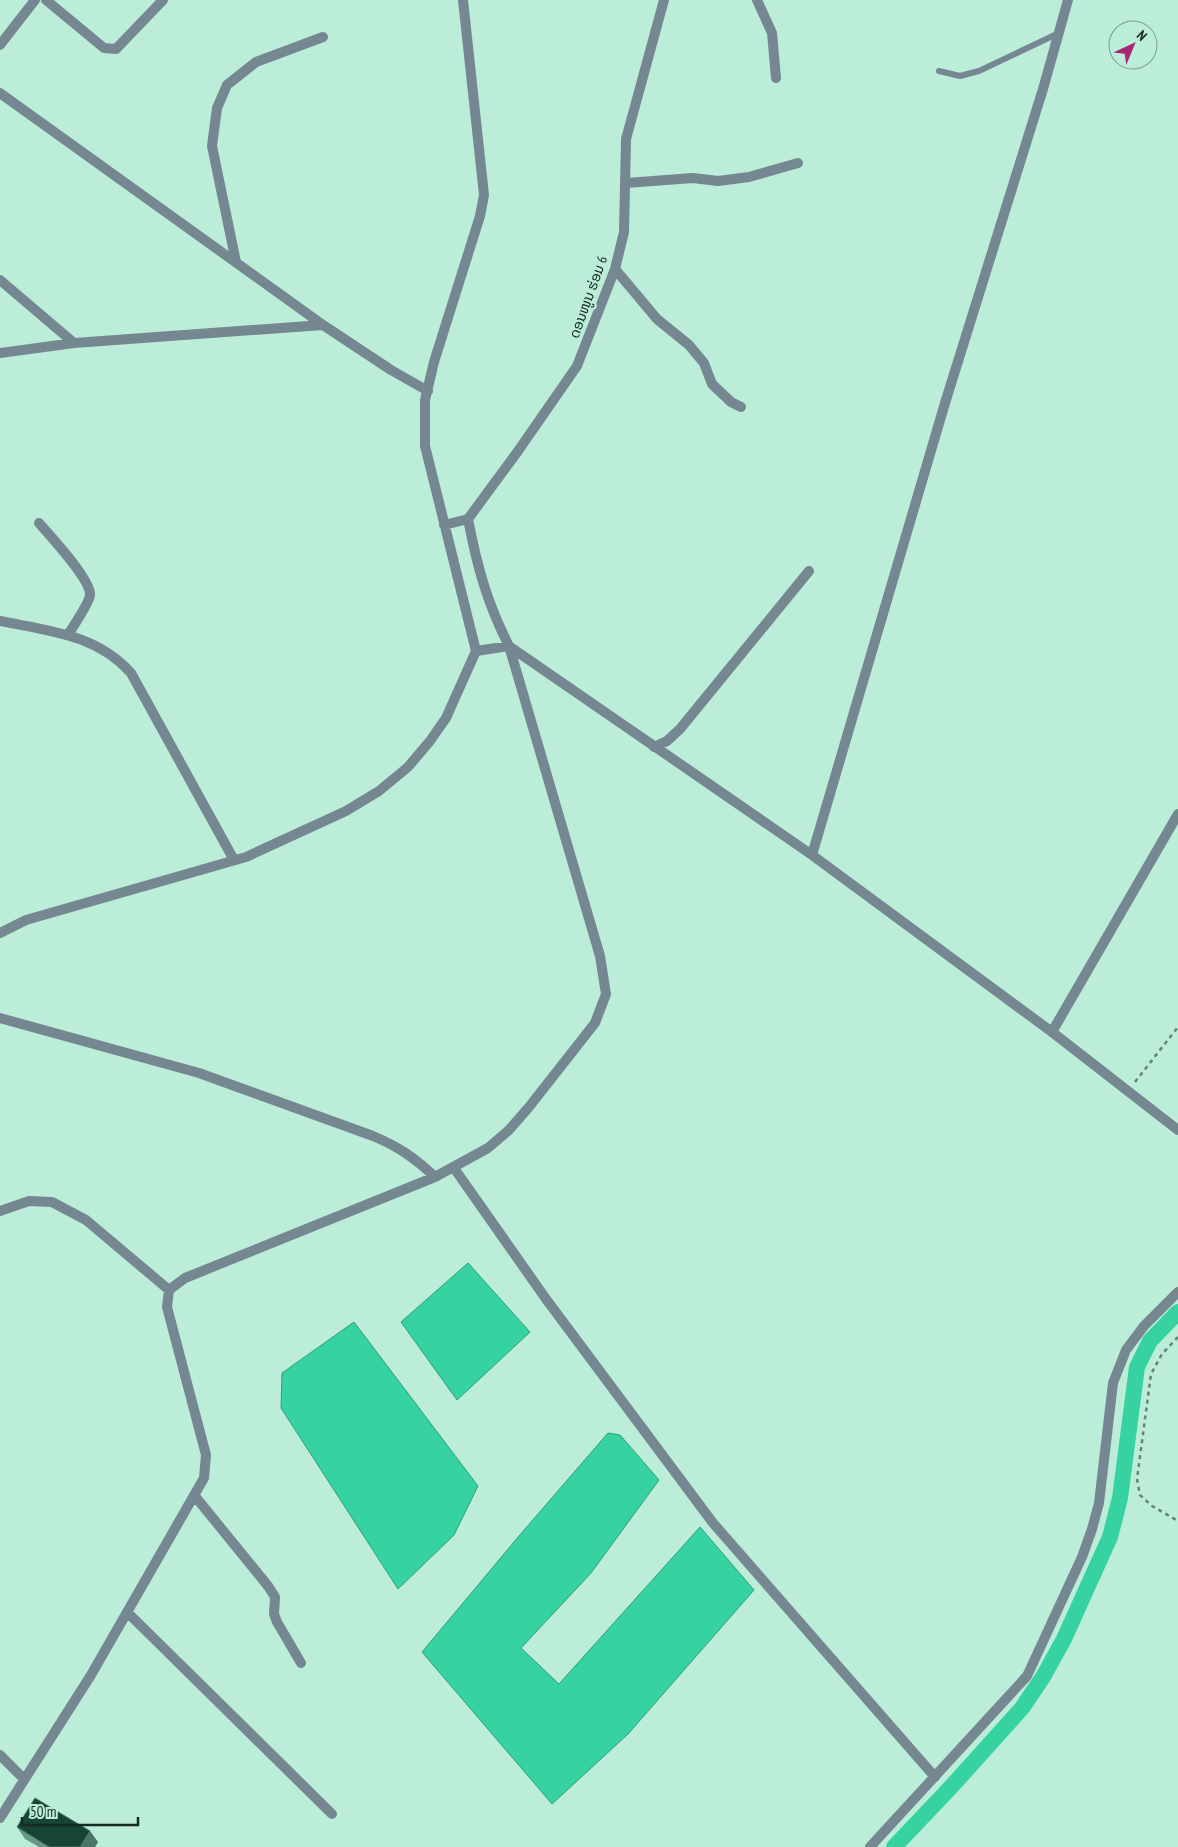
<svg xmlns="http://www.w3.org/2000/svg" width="1178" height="1847" font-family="'PT Sans Narrow','Noto Sans Lao',sans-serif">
<rect width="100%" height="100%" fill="#bcedd8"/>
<path fill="#36d2a2" stroke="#2da07c" d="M468,1263L530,1332L457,1400L401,1322Z
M354,1322L478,1486L454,1535L398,1589L281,1408L282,1373Z
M608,1433L620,1435L659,1480L591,1573L521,1648L559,1684L700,1527L754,1590L628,1734L552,1804L422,1652L519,1536Z"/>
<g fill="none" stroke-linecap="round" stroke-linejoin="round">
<path stroke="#36d2a2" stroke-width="16" d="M894,1847L951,1787L1022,1708L1043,1677L1064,1639L1110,1537L1120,1498L1137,1367L1150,1341L1178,1312"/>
<path stroke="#638476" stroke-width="2.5" stroke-dasharray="4 4" stroke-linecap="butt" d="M1135,1082L1178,1027
M1178,1337L1162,1354L1151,1374L1137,1479L1140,1495L1152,1506L1178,1521"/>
<path stroke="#758891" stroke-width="6" d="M939,71L960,76L979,71L1059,33"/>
<path stroke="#758891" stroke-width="10" d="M46,0L104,48L116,49L163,0
M757,0L772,33L776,78
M0,45L35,0
M0,93L323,325L391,370L428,391
M626,183L693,178L718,181L749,177L798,163
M236,262L212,146L217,108L227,85L256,62L323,37
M615,269L657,319L689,345L704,363L712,384L731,402L741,407
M0,280L74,343
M0,353L74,343L323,325
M39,523C50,536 91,579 90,595C89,604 73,626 68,635
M444,525L468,519L518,451L577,366L615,269L624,232L626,139L664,0
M0,621C49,631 96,634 131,673L234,860
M476,651L509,646L812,855L1052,1032L1178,1130
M654,747L667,741L680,729L809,571
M812,855L945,403L1043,89L1068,0
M0,933L26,920L246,857L346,811L379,791L408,767L430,741L446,718L476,651L425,446V400L434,362L480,216L484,195L463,0
M0,1018L199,1073L373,1136C399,1147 415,1158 435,1177
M1052,1032L1178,814
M454,1168L546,1299L713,1523L935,1777
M0,1211L29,1201L52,1202L86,1220L169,1290
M194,1495L268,1586L275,1597L274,1614L277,1622L301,1663
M127,1612L332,1814
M0,1755L24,1779
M0,1818L91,1675L204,1478L206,1455L167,1307L169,1290L185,1278L435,1177L488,1148L509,1130L529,1107L595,1023L606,994L600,956L509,646C487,603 477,566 468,519
M870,1847L1027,1676L1082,1557L1092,1529L1099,1503L1113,1383L1126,1350L1144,1326L1178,1292"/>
</g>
<path fill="#699986" d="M17,1827L98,1842L95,1847H39L25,1839Z"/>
<path fill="#487766" d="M90,1831L98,1842L95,1847H80Z"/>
<path fill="#164535" stroke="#487766" d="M35,1798L90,1831L80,1847H49L17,1827Z"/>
<g text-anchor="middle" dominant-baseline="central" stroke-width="5" stroke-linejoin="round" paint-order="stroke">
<g font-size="14" fill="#172a22" stroke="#bcedd8">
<text transform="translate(588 297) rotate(-70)">ດອນໜູນ ຮ່ອມ 6</text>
</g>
</g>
<g transform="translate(1133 45) rotate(44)"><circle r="24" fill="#bcedd8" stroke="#7a9f8f"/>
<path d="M0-4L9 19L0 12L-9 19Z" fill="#a72777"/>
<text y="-8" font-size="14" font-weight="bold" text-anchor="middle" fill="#172a22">N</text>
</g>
<path d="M22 1817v8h116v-8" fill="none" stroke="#172a22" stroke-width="2.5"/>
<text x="30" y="1817" font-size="15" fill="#172a22" stroke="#bcedd8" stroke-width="4" paint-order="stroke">50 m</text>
</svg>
